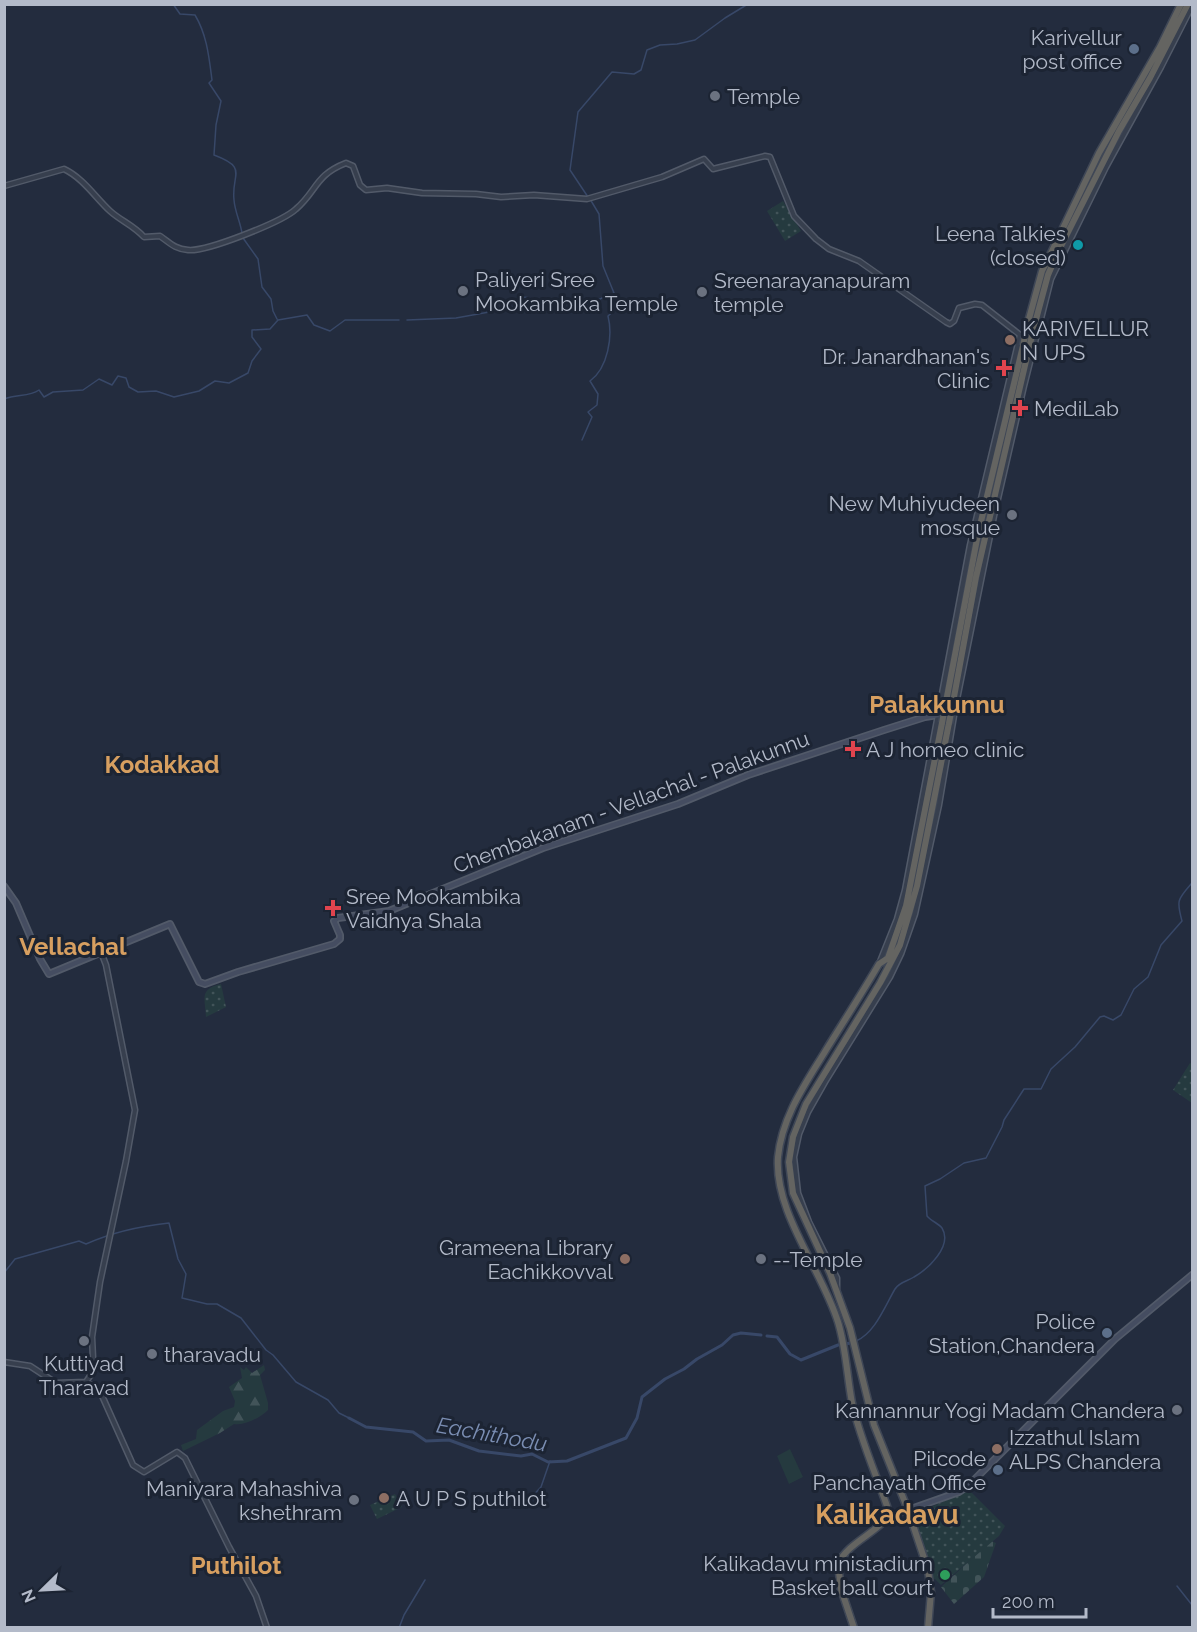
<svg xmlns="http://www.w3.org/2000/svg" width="1197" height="1632" font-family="Raleway,sans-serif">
<defs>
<pattern id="forest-firs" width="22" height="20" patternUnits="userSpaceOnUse" patternTransform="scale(1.5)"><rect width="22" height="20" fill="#253a3f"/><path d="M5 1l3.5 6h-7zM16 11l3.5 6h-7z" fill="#425459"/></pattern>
<pattern id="cemetery-stones" width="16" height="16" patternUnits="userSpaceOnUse" patternTransform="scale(1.5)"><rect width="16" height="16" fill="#253a3f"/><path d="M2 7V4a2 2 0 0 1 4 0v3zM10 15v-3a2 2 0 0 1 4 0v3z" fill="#425459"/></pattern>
<pattern id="park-dots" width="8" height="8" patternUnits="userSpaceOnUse" patternTransform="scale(1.5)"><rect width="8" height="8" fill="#253a3f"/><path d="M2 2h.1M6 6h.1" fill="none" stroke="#425459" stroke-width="1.8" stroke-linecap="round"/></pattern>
</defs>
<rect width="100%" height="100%" fill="#232c3e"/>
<path fill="#253a3f" d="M790,1449L803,1477L789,1484L777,1456Z"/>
<path fill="url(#forest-firs)" d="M264,1365L265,1370L260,1375L268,1403V1410C261,1417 245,1426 234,1424L220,1433L183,1451L181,1445L196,1439L197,1430L223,1411L234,1407L235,1401L229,1387L242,1378L240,1367L244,1370L246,1367L252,1373Z"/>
<path fill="url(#cemetery-stones)" d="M991,1541L996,1543L984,1577L954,1604L941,1587Z"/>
<path fill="url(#park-dots)" d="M783,201L801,231L785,241L767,211Z
M221,984L226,1007L206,1017C205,998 199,989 221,984Z
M1190,1063L1192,1064V1103L1173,1090Z
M969,1490L1005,1526L999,1536L941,1585L935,1579L932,1580L917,1524L924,1520L921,1515L932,1510L931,1507Z
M395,1494L402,1507L377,1519L370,1505Z"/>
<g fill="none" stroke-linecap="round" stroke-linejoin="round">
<path stroke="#384868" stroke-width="1.5" d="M173,4L180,14L195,15C207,35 209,57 212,80L209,83L221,101L216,125L214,155C249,168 231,174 234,200C235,212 240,221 242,233
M588,197L570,170L578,112L612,72L634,74L641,70L647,50L660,45L677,44L695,40L725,18L748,4
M243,238L258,259L262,287L271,299L273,311L277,319
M407,320L456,318L512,308L523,297L530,298L545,311L581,307L614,293L603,266L599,214L590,199
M4,399C17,394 29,397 39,390L44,397L53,392L83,390L99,379L112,385L118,376L126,378L129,387L138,392L156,391L174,397L199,391L215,381L229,383L248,373L252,361L261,349L252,337V330L270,329L278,320L307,315L314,325L330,331L345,320H399
M582,440L592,417L588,412L597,405L598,394L590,381C608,368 613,336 608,316L617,308L614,293
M4,1273L15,1259L72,1243L79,1241L86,1244C113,1232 141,1226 169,1223L178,1259L186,1274L182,1298L207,1304H217L241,1318L266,1350L273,1355L296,1382L328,1400L339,1413L349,1418
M856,1341C875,1333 885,1306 895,1289C899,1282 908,1281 914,1277C928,1269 953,1246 942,1228C938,1223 931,1221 927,1216L925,1186L940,1179L964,1163L986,1158L1002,1127L1004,1120L1024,1089H1041L1051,1069L1075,1047L1100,1017L1104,1016L1113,1020L1121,1015L1134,989L1148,977L1161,945L1182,921C1176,900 1178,899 1192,883
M527,1502L541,1487L550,1461
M1177,1586L1192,1605
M399,1628L404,1615L425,1580"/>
<path stroke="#384868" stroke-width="3" d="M767,1336L777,1337L790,1354L801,1360L838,1345L851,1343
M349,1418L366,1427L413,1432L426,1441L449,1440L479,1451L521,1456L532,1454L548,1462L567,1461L626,1438L637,1418L642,1397L665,1379L684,1369L697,1359L722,1345L733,1335L741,1333L761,1335"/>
<g stroke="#525a69" stroke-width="7">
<path id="tertiary" d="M4,186L64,169C83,178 95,197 110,211C121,221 133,225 144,237L160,236C170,243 175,249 188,250C206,252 282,222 296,209C317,191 315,175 346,163L353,166L360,185L366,190L387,188L422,193L476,194L501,197L534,195L587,199L662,177L704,159L713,169L765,156L770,157L794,216L816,239L829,249L859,261L946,322L950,324L954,321L959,308L975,304L982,305L1024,338
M879,964L897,919L905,890L970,545L1020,335
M837,1288V1278L809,1222L798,1193L794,1157L799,1134L808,1112L825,1082L890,977L901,954L915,914L939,805L956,704L994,516L1024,386L1051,279L1106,167L1161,67L1192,6
M4,1362L30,1366L56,1383L86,1382L96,1367L93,1358L92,1337L100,1282L126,1161L135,1110L106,965L101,952
M86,1382L99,1389L133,1465L144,1472L177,1452L185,1458L229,1547L256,1596L267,1628"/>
</g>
<g stroke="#525a69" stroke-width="8">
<path id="secondary" d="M4,886L16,903L40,959L49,974L170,924L199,982L205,984L238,972L334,944L340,939V935L334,921L338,918L389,911L543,848L678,804L748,775L884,730L925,717L938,715
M888,1517L959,1492L968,1486L1115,1339L1192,1275"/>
</g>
<g stroke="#3f4756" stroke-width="9">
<path id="trunk" d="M1027,326L1042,271L1052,251L1099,153L1160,47L1181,4
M1034,327L1048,275L1057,254L1119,131L1150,78L1188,4
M945,707L978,534L1023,346
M952,708L976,577L1029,348
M854,1628L841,1589L838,1564C847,1544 874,1534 888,1517L887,1506C875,1472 860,1438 852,1403C847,1376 846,1348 838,1322C822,1270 774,1213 778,1157C782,1116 806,1083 826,1050C844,1021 862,993 879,964L888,958L906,906L942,723
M928,1628L931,1592L928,1570L908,1510L874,1425L850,1328L830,1273L793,1193L789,1162L793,1137L806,1104L880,983L900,945L917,886L949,723"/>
</g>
<use href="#tertiary" stroke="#373f4e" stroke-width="4"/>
<use href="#secondary" stroke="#454d61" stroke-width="4.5"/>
<use href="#trunk" stroke="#646461" stroke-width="6"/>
<g stroke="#3f4756" stroke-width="9" stroke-linecap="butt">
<path id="trunk-bridge" d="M1023,346L1027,326
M1029,348L1034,327
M942,723L945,707
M949,723L952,708"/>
</g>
<use href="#trunk-bridge" stroke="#646461" stroke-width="6"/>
</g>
<g fill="#5c6f8a" stroke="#1c2433" stroke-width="2">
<circle cx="1134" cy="49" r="6"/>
<circle cx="1107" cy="1333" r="6"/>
<circle cx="998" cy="1470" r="6"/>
</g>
<g fill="#6b7280" stroke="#1c2433" stroke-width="2">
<circle cx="715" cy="96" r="6"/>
<circle cx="463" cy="291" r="6"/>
<circle cx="702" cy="292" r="6"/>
<circle cx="1012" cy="515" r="6"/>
<circle cx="761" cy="1259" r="6"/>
<circle cx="84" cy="1341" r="6"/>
<circle cx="152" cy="1354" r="6"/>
<circle cx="1177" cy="1410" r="6"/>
<circle cx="354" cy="1500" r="6"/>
</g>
<circle fill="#0f9aa8" stroke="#1c2433" stroke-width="2" cx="1078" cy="245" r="6"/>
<g fill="#8d6e63" stroke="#1c2433" stroke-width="2">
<circle cx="1010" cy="340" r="6"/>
<circle cx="625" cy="1259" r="6"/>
<circle cx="997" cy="1449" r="6"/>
<circle cx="384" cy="1498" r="6"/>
</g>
<g fill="#e0444e" stroke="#1c2433" stroke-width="2">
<path d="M1001 359h6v6h6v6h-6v6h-6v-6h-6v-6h6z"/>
<path d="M1017 399h6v6h6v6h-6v6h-6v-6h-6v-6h6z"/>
<path d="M850 740h6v6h6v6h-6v6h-6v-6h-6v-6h6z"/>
<path d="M330 899h6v6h6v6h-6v6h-6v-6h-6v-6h6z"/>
</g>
<circle fill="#2e9e5b" stroke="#1c2433" stroke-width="2" cx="945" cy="1575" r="6"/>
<g text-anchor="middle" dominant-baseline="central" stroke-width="6" stroke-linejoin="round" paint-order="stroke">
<g font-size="21" fill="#b3bac9" stroke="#1c2433" text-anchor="start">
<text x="1122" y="37" text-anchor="end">Karivellur<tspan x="1122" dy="24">post office</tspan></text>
<text x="727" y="96">Temple</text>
<text x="1066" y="233" text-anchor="end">Leena Talkies<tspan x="1066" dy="24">(closed)</tspan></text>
<text x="475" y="279">Paliyeri Sree<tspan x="475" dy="24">Mookambika Temple</tspan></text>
<text x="714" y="280">Sreenarayanapuram<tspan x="714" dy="24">temple</tspan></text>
<text x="1022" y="328">KARIVELLUR<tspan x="1022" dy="24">N UPS</tspan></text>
<text x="990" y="356" text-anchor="end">Dr. Janardhanan's<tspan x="990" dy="24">Clinic</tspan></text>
<text x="1034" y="408">MediLab</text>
<text x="1000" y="503" text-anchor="end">New Muhiyudeen<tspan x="1000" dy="24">mosque</tspan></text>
<text x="866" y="749">A J homeo clinic</text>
<text x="346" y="896">Sree Mookambika<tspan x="346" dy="24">Vaidhya Shala</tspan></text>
<text x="613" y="1247" text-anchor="end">Grameena Library<tspan x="613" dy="24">Eachikkovval</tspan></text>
<text x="773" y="1259">--Temple</text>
<text x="1095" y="1321" text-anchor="end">Police<tspan x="1095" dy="24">Station,Chandera</tspan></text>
<text x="164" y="1354">tharavadu</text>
<text x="84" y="1363" text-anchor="middle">Kuttiyad<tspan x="84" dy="24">Tharavad</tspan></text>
<text x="1165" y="1410" text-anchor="end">Kannannur Yogi Madam Chandera</text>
<text x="1009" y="1437">Izzathul Islam<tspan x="1009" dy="24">ALPS Chandera</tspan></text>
<text x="986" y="1458" text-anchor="end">Pilcode<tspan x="986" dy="24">Panchayath Office</tspan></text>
<text x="342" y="1488" text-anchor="end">Maniyara Mahashiva<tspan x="342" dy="24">kshethram</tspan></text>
<text x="396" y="1498">A U P S puthilot</text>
<text x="933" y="1563" text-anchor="end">Kalikadavu ministadium<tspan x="933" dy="24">Basket ball court</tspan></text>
</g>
<g font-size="21" fill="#b3bac9" stroke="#1c2433">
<text transform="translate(631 802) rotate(-20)">Chembakanam - Vellachal - Palakunnu</text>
</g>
<g font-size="22" font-style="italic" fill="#7a8db2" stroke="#1c2433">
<text transform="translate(492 1434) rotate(10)">Eachithodu</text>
</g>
<g font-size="24" font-weight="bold" fill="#d79f60" stroke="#1c2433">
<text x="937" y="704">Palakkunnu</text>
<text x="162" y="764">Kodakkad</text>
<text x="73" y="946">Vellachal</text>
<text x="236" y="1565">Puthilot</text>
</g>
<g font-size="27" font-weight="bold" fill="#d79f60" stroke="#1c2433">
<text x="887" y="1514">Kalikadavu</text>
</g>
</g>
<rect width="1197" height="1632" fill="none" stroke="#b3bac9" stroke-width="12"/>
<g transform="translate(42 1590) rotate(246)" stroke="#1c2433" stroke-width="4.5" paint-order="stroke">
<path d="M0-4.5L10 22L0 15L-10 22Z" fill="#b3bac9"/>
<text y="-9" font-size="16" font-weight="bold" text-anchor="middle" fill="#b3bac9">N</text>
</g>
<path d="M993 1608v9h93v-9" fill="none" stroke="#b3bac9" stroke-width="3"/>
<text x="1002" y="1608" font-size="18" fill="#b3bac9" stroke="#1c2433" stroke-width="4.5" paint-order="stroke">200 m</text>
</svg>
